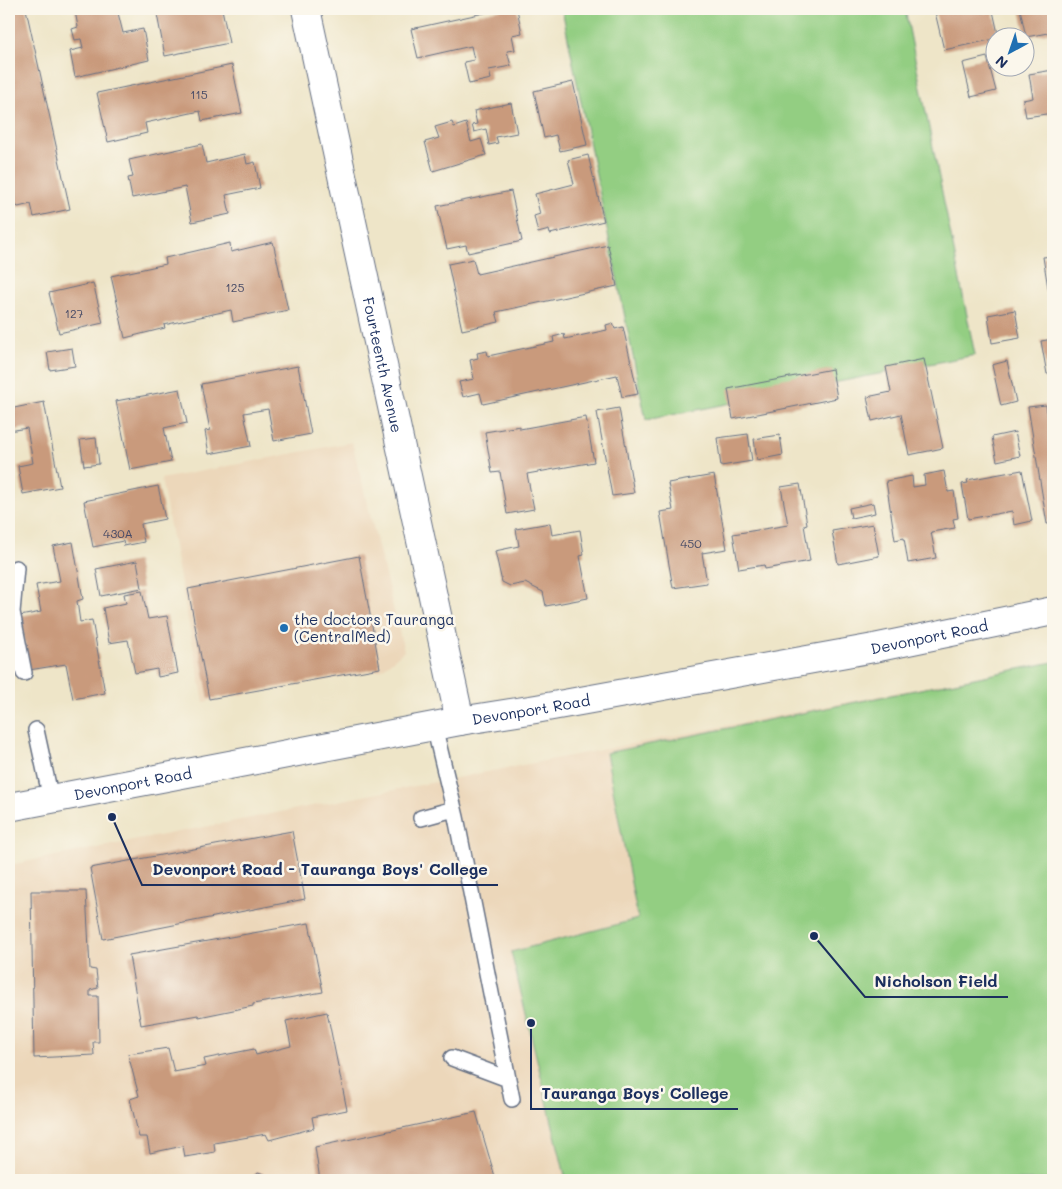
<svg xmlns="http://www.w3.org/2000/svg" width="1062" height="1189" font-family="Mali,sans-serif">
<rect width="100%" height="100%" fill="#fbf7ec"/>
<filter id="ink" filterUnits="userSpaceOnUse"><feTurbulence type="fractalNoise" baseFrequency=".02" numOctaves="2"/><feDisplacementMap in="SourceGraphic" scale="10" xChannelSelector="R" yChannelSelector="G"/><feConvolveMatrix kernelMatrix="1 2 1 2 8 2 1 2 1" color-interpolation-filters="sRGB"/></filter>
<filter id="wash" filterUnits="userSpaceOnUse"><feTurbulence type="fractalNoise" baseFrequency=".0096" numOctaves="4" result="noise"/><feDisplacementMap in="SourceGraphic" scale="20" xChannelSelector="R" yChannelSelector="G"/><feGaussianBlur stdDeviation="1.12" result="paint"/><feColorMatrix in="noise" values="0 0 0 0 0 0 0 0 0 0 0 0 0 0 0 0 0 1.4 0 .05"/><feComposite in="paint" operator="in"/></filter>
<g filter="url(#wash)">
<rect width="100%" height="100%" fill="#eee5c8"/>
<path fill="#ecd7ba" d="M352,442L404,651L381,670L204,702L161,479Z
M1053,662V1180H9V865Z"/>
<path fill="#93ce82" stroke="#577e70" d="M562,9H905L975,355L646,420Z
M1053,662V1180H566L511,952L638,919L606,753Z"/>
<g id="blocks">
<path fill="#c99a7c" d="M9,9H26L70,209L34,217L31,204L18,207L9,198Z
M86,9H117L123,33L143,29L149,60L75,77L70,51L83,48L81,39L75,40L72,29L78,27L75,11Z
M156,9H222L229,43L165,56Z
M502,9H517L522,33L512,35L515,50L507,51L511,66L489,70L491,79L469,84L464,62L474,60L471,46L418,58L411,29Z
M948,9H982L983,13L993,11L999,38L944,50L935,12Z
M1020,9H1053V32L1026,37Z
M987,57L996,91L971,97L963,63Z
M232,65L242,113L202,121L200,111L145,123L147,133L108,142L97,93Z
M1053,70V113L1026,117L1023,100L1033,98L1029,74Z
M573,82L587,145L560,151L556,135L544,138L534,91Z
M511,103L517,133L496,137L498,143L489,145L486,129L474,132L472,125L477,124L474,111Z
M452,122L454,127L466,123L471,142L481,139L486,155L433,171L425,142L439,138L435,127Z
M202,144L206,163L245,154L247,164L255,162L260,188L226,195L230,214L192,222L185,187L132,198L128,178L133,177L129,160Z
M588,155L604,221L550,234L549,230L538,233L534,216L540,214L535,194L574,184L568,160Z
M511,191L522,241L468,253L466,245L447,249L437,206Z
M273,242L288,310L233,322L231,310L164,325L165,328L125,338L111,276L166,264L165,258L230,243L231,252Z
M608,245L617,286L496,312L499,322L462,330L448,264L473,259L477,274Z
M1053,256V299L1050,300L1043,257Z
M93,283L103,323L59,333L49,293Z
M1015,310L1020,338L992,343L988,315Z
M613,323L615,329L623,327L638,394L622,397L617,375L483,404L480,393L463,397L459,382L474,379L470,360L478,358L477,353L487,351L488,356L554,342L553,337L564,334L565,339L607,330L606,325Z
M1053,339V373L1047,374L1041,341Z
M72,348L75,366L50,370L47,352Z
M924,359L943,448L909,455L901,414L872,421L867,397L891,392L886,367Z
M1007,361L1016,402L1001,406L992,365Z
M298,366L311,434L274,441L268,409L244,413L251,446L209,454L205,431L210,430L201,384Z
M832,369L837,398L733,419L728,389Z
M180,389L187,423L164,428L171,462L130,470L116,401Z
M44,402L60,487L23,494L18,466L33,463L27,428L9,431V409Z
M1046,405L1048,420L1053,419V523L1047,524L1028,407Z
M619,408L634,493L612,496L597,412Z
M586,417L594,462L527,474L534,509L507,514L500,472L492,473L485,432L520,426V429Z
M1015,432L1020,456L997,461L992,437Z
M748,434L752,461L721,466L717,438Z
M780,435L783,455L757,460L754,439Z
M96,438L99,464L84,466L80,440Z
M1022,470L1032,521L1014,525L1012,511L968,519L962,484L968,483L967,480Z
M944,471L948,492L954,491L958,518L953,519L955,528L931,532L936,558L908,563L904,538L895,540L886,481L912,476L913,487L925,485L924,475Z
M714,475L727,549L702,553L707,583L673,588L660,512L673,510L668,483Z
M800,484L807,524L804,525L810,561L765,569L764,565L739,569L733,534L788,525L781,487Z
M158,486L165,519L141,524L144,542L124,546L123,541L93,547L84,501Z
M873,503L875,513L851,518L849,508Z
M550,523L552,535L580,530L584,555L580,556L588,598L546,606L543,592L525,583L510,586L502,582L495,551L519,546L516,529Z
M873,524L879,556L838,564L832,531Z
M73,542L83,599L77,601L80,622L92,620L105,693L73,699L66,664L29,670L20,616L41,612L36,585L60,581L53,546Z
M359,556L380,668L209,699L188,589Z
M137,561L142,588L101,596L96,569Z
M142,591L148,619L167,616L178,673L158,677L157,669L135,673L128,640L109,643L103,608L126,603L124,594Z
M292,831L305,899L103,939L90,868Z
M31,891H86L90,969L96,970L98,988L90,990V996H98L99,1042H93L94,1055L34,1058Z
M309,923L323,992L253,1004V1006L199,1017L198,1015L141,1025L129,955Z
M327,1012L347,1110L312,1117L314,1128L269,1140L266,1134L214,1143L215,1152L185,1157L183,1146L150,1153L147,1137H139L130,1099L139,1096L128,1054L168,1048L174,1072L206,1066L204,1059L254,1049L256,1055L291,1046L286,1021Z
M476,1112L496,1180H320L315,1147Z
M258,1172L282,1180H249Z"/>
</g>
</g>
<g filter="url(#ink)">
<use href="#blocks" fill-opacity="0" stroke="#656f83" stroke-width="1"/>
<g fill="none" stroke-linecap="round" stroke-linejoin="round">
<g stroke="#656f83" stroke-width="18">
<path id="lane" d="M16,568L12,612L24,673
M434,726L456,817L512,1099
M36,730L51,799
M421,818L454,809
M452,1058L508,1079"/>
</g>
<g stroke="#656f83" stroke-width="30">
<g id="street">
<path id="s1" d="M306,9L460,721"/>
<path id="s2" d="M9,807L460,721L536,709L874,648L1053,611"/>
</g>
</g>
<use href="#lane" stroke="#fff" stroke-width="15"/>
<use href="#street" stroke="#fff" stroke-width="28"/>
</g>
</g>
<circle fill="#1f6fb2" stroke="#fbf7ec" stroke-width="2" cx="284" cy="628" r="5"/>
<g text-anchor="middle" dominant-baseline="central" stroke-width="5" stroke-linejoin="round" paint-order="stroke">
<g font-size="12" fill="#464a66">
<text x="199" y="94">115</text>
<text x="235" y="287">125</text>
<text x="74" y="313">127</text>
<text x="118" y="533">430A</text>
<text x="691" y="543">450</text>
</g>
<g font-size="15" fill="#1b2f5e" stroke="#fbf7ec">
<text stroke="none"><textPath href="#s1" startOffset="364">Fourteenth Avenue</textPath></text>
<text stroke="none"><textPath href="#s2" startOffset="936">Devonport Road</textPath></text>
<text stroke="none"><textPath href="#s2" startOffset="531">Devonport Road</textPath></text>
<text stroke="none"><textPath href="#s2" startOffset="126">Devonport Road</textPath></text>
</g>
<g font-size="15" fill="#1b2f5e" stroke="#fbf7ec" text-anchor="start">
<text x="294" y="619">the doctors Tauranga<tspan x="294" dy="17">(CentralMed)</tspan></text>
</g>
</g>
<path fill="none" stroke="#1b2f5e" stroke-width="2" d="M112 817L142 885H498M814 936L865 997H1008M531 1023L531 1109H738"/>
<g fill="#1b2f5e" stroke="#fbf7ec" stroke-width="2">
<circle cx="112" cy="817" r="5"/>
<circle cx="814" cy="936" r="5"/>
<circle cx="531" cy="1023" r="5"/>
</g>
<g font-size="16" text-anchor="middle" font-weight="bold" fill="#1b2f5e" stroke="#fbf7ec" stroke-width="5" stroke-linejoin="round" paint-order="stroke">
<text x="320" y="875">Devonport Road - Tauranga Boys' College</text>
<text x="936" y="987">Nicholson Field</text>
<text x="635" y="1099">Tauranga Boys' College</text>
</g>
<rect width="1062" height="1189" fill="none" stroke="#fbf7ec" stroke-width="30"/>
<g transform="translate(1010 52) rotate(220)"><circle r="24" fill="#fbf7ec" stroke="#a1a7b3"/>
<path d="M0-4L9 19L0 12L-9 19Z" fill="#1f6fb2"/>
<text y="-8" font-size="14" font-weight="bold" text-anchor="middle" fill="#1b2f5e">N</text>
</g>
</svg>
